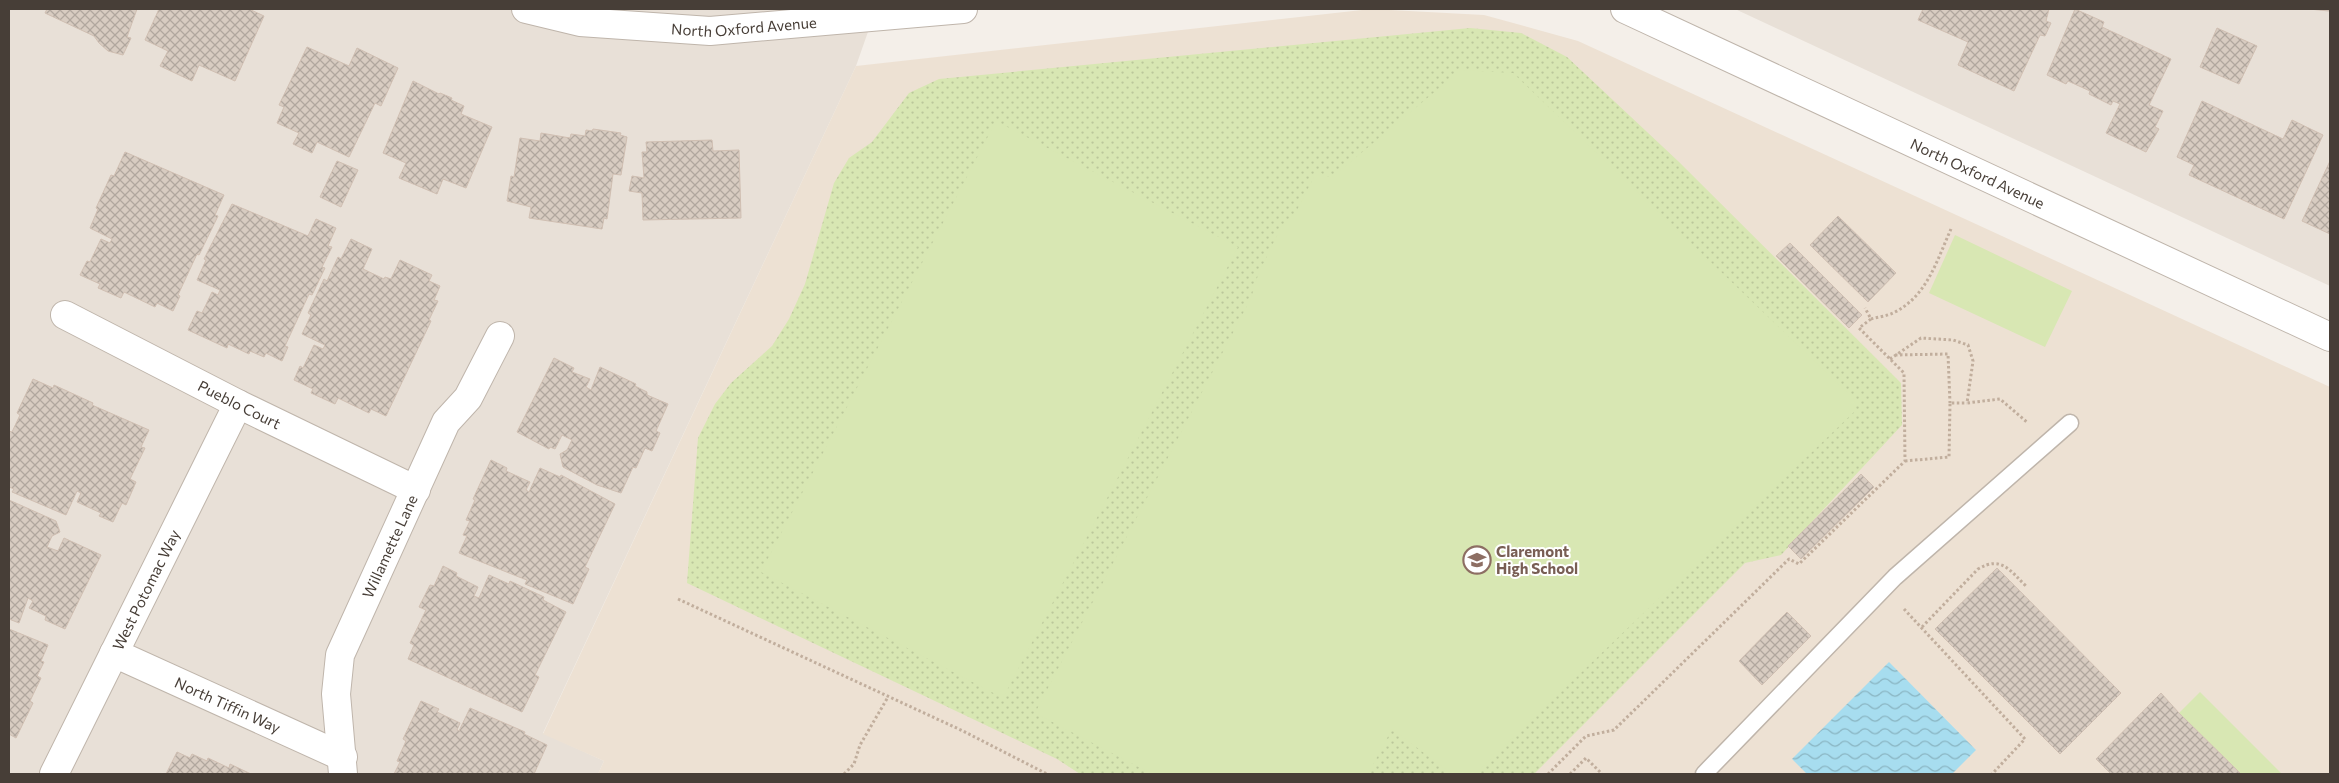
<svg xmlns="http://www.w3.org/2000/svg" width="2339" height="783" font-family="Commissioner,sans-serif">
<defs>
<pattern id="grass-dots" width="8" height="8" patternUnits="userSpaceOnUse" patternTransform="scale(1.25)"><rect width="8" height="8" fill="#d8e7b3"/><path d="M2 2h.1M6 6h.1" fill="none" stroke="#bbc79b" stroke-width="1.8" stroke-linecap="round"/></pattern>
<pattern id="water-waves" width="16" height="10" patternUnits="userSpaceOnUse" patternTransform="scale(1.25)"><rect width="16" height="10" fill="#a7ddef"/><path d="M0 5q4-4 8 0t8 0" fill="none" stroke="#8ab5c2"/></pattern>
<pattern id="building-cross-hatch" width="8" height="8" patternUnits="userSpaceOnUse" patternTransform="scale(1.25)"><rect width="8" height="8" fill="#d8ccc1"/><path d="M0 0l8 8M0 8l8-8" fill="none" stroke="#b1a79e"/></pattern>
</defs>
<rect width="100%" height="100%" fill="#f4efe9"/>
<path fill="#e8e0d7" d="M9,9H876L856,66L543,733L604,761L598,774H9Z
M1735,9H2330V286Z"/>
<path fill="#ede1d3" d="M1371,9L1484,15L1578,41L2330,387V774H598L604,761L543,734L856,66Z"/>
<path fill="url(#grass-dots)" d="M1470,28L1521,33L1567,57L1678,161L1901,383L1902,425L1781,555L1745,563L1534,774H1080L1057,759L687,583L698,438L715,404L731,383L772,346L789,319L805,284L834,183L849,158L872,142L909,93L939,79Z"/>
<path fill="#d8e7b3" d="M1461,70L1513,73L1854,399L1855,411L1475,774H1452L1392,729L1368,774H1152L1035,713L1251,298L1258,275L1281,227L1296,212L1317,171L1331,178Z
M996,121L1238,247L1003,698L761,572Z
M1955,235L2072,291L2045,347L1929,293Z
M2200,692L2282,774H2241L2179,713Z"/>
<path fill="url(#water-waves)" d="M1889,662L1976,750L1952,774H1807L1792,759Z"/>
<path fill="url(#building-cross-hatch)" stroke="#d0bfb2" d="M47,9H137L127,37L131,38L123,55L108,51L99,43L94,36L45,13Z
M159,9H249L264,16L235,81L199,65L192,81L160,66L168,51L145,40Z
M1923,9H2049L2046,21L2051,23L2045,36L2040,35L2014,91L1958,65L1968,42L1918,20Z
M2075,9L2104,22L2102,27L2171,59L2149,105L2163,111L2155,127L2159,129L2146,152L2106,133L2120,104L2113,101L2111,105L2089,94L2090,91L2068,81L2066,84L2047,75Z
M2309,9H2330V11H2329Z
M2217,28L2257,46L2239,84L2200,67Z
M307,47L349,66L357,48L398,68L381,106L375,103L349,157L317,142L312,153L293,144L299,133L277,123L284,107L279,105Z
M413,81L439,94L440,93L452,98L451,100L464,106L461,114L492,127L466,188L443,179L437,194L399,178L406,163L383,153Z
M2202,101L2283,139L2292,120L2323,135L2284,219L2189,175L2194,165L2177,157Z
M593,129L621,133L620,135L627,137L621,175L613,174L607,219L604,218L602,229L529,218L531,207L507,201L511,176L514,177L520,138L540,141L541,133L570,138L571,134L585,136L586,130L592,131Z
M712,140L713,151L739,150L741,218L643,220L642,193L629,191L632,176L644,178L642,152H647L646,142Z
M125,152L224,195L215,215L218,216L199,255L197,254L178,295L180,296L173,311L157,303L155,307L124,292L121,298L98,288L100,284L80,275L87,261L90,262L101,239L110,243L112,239L90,228L98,209L96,208L111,175L114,176Z
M337,161L358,170L341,207L320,197Z
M2330,161V234L2302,221Z
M232,204L308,236L316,219L336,228L328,246L332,247L322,267L325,268L312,295L309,294L285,346L288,347L282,361L266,353L264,357L250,351L249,354L228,344L227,348L188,330L197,311L202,313L212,292L218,295L220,290L197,280L206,260L204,259Z
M1838,216L1896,273L1868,302L1810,245Z
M351,239L372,249L363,269L384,279L385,277L391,279L400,260L432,275L429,281L440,286L434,300L438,301L429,320L431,321L386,416L371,409L369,413L338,398L335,404L311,393L313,389L294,380L300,366L303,368L314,345L323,349L325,345L302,334L311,315L308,313L324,279L327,281L338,257L341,259Z
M1790,243L1862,315L1849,328L1776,256Z
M554,358L574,368L572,372L590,379L586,387L591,390L600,367L636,384L635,386L647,392V395L668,404L656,431L660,433L652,451L645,448L636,468L633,467L621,493L597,485L563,467L560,454L567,450L572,440L562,435L555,449L550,447L549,449L517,432Z
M33,379L53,388L54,385L93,403L92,405L149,430L141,447L145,448L130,479L136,482L126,505L122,503L113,522L99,516L101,513L77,502L81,493L77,491L66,515L12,492L14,489L9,487V431L12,432L20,415L17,413Z
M491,460L507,468L506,471L530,482L526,490L529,492L540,468L560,477L561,475L615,504L585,567L589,569L573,604L525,584L527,580L519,577L459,553L467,536L463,535L470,521L466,520L475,500L473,499Z
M1861,474L1874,487L1801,559L1788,546Z
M9,500L56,521L60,532L52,536L47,547L58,551L64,538L101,555L65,629L45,620L46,616L29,608L33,601L28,598L19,623L9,619Z
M443,566L457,573L456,576L478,587L474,596L479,598L489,575L509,584L510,581L544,597L543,600L566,612L535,675L539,677L522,712L408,659L414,645L410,643L426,610L419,607L430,585L434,586Z
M1997,568L2121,693L2060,754L1935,629Z
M1787,612L1811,636L1762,685L1739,661Z
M9,629L48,645L41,661L44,662L37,676L41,678L30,701L33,703L16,738L9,734Z
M2161,693L2179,713L2241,774H2111L2096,759Z
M421,701L439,709L437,712L460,723L457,730L459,731L470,708L525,732L524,734L547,745L534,774H394L400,762L397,761L406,741L403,739Z
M177,752L190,758L192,754L207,761L208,758L229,768L230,764L251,774H166Z"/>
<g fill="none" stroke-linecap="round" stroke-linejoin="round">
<g stroke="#bfb5ab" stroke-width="19">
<path id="lane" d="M1704,774L1895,577L2070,423"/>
</g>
<g stroke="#bfb5ab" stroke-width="30">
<g id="street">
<path id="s1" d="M526,9L580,22L710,31L963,9"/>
<path id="s2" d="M1625,9L2330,337"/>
<path id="s3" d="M65,315L238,404L416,490"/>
<path id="s4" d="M114,653L343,757"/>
<path id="s5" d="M54,774L238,404"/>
<path id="s6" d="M343,774L336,694L340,655L446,422L468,398L500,336"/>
</g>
</g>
<path stroke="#c1ae9d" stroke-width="3" stroke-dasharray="2.5 2.5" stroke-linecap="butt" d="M1871,319C1878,317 1887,316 1893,313C1927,297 1937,260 1951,229
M1895,355L1948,354L1950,403
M1890,359L1921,338L1953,340L1968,345L1973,361L1967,403L2000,399L2028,423
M1905,461L1949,457L1950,403H1967
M678,599L963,731L1047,774
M1904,609L2025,739L1992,774
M1922,627L1978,569C2002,555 2010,571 2027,587
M844,774L854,764L860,745L888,697
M1548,774L1586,736L1614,730L1789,559L1799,564L1905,461L1904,373L1859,328L1871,319L1865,308
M1570,774L1586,758L1602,774"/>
<use href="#lane" stroke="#fff" stroke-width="16"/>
<use href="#street" stroke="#fff" stroke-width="28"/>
</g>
<defs>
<g id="school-ring" transform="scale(1.4375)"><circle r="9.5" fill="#fff" stroke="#8d6e63" stroke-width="1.5"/><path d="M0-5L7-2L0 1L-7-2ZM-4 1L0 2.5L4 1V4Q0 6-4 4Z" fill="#8d6e63"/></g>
</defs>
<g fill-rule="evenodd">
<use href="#school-ring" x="1477" y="560"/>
</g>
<g text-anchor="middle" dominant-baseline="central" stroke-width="4" stroke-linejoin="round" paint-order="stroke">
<g font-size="15" fill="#473e37" stroke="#fff">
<text stroke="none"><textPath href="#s1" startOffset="220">North Oxford Avenue</textPath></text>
<text stroke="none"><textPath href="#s2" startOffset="389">North Oxford Avenue</textPath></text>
<text stroke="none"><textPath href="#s3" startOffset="196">Pueblo Court</textPath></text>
<text stroke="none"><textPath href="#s6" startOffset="239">Willamette Lane</textPath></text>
<text stroke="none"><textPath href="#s5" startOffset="206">West Potomac Way</textPath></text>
<text stroke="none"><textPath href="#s4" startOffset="125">North Tiffin Way</textPath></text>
</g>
<g font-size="15" font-weight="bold" fill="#785e54" stroke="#fff" text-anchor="start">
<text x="1496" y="551">Claremont<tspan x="1496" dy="17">High School</tspan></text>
</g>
</g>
<rect width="2339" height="783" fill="none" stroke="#473e37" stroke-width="20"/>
</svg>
